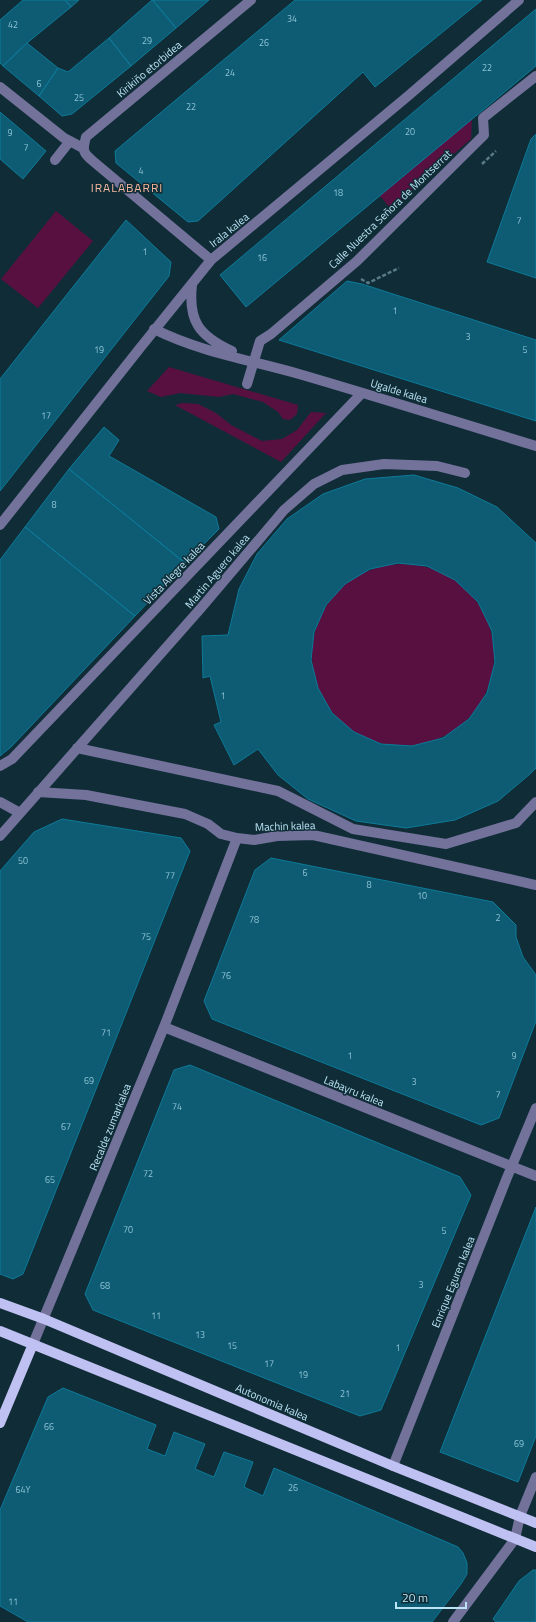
<svg xmlns="http://www.w3.org/2000/svg" width="536" height="1622" font-family="'Titillium Web',sans-serif">
<rect width="100%" height="100%" fill="#102d37"/>
<path fill="#581041" d="M472,118L471,139L391,209L379,195Z
M56,211L93,241L38,308L1,279Z
M169,367L298,405L297,414L290,420L283,419L278,412L263,402L233,394L219,397L180,393L161,397L147,391Z
M183,403L198,404L216,413L231,425L262,441L282,439L297,430L311,412L326,413L281,462L175,405Z
M312 655a91 91 0 1 1 182 0a91 91 0 1 1-182 0Z"/>
<path fill="#0d5c73" stroke="#0d7a99" fill-rule="evenodd" d="M23,0H65L71,7L27,43L3,66L0,63V20Z
M65,0H79L71,7Z
M152,0L176,28L131,66L109,38Z
M153,0H209L176,28Z
M295,0H482L375,87L363,72L198,221L188,222L116,163L115,151Z
M536,9V66L246,307L220,275Z
M109,38L131,66L72,114L62,116L39,96L58,68L68,72Z
M27,43L58,68L39,96L3,66Z
M0,112L46,151L23,179L0,159Z
M536,134V278L487,262L531,139Z
M126,220L171,262L169,276L0,491V379Z
M347,281L362,284L536,340V421L279,340Z
M104,427L119,440L109,456L216,517L219,529L185,563L69,469Z
M69,469L185,563L135,616L25,527Z
M414,475L458,488L497,507L536,543V768L530,774L498,801L455,820L406,828L356,821L308,799L278,775L258,749L234,765L214,725L221,722L210,676L203,678L202,636L228,635L239,589L257,554L287,519L323,494L365,479ZM398,563L427,566L455,580L478,602L492,631L495,662L487,693L469,719L443,738L412,746L381,744L354,732L332,713L318,688L311,660L314,632L326,605L345,584L370,569Z
M25,527L135,616L11,747L0,756V560Z
M62,819L181,838L190,851L23,1274L13,1279L0,1274V871L34,832Z
M271,858L493,902L516,925V937L523,957L536,975V1021L499,1118L481,1125L212,1019L204,1001L255,870Z
M190,1065L460,1177L471,1195L381,1410L360,1416L93,1310L85,1294L174,1070Z
M536,1207V1436L518,1482L440,1452Z
M63,1388L156,1425L147,1449L165,1456L174,1432L205,1444L195,1469L214,1477L224,1452L253,1462L244,1487L263,1496L274,1468L458,1547L463,1553L467,1563V1574L461,1584L432,1622H28L0,1606V1510L48,1397Z
M533,1570H536V1622H496L493,1619L519,1581Z"/>
<g fill="none" stroke-linecap="round" stroke-linejoin="round">
<path stroke="#587b88" stroke-width="2.5" stroke-dasharray="4 2" stroke-linecap="butt" d="M482,164L496,151
M361,279L368,283L399,268"/>
<path stroke="#72729b" stroke-width="10" d="M0,87L64,138L83,148
M55,160L70,141
M211,260L94,162C83,153 82,151 86,137L251,0
M192,285C188,321 199,336 232,351
M154,329C200,352 250,360 299,374C378,397 457,422 536,446
M247,384L260,341L271,334L357,261L484,135L483,118L536,76
M0,525L140,348L211,260L408,96L519,0
M77,748L278,791L353,829L446,844L516,823L536,802
M0,766L12,759L362,393
M38,792L86,795L185,814L208,824L221,834L237,838L254,840L277,836L313,835L536,885
M0,802L20,813
M0,836L201,608L284,510L314,484L342,470L384,464L437,466L465,473
M164,1027L536,1176
M33,1344L164,1027L237,838
M393,1466L506,1180L536,1108
M453,1622L515,1539L520,1516L536,1477"/>
<path stroke="#c0c1f3" stroke-width="10" d="M0,1303L44,1319L393,1466L536,1523
M0,1331L536,1547
M0,1423L33,1344"/>
</g>
<g text-anchor="middle" dominant-baseline="central" stroke-width="3" stroke-linejoin="round" paint-order="stroke">
<g font-size="9" fill="#8fc2d4">
<text x="292" y="18">34</text>
<text x="13" y="24">42</text>
<text x="147" y="40">29</text>
<text x="264" y="42">26</text>
<text x="487" y="67">22</text>
<text x="230" y="72">24</text>
<text x="39" y="83">6</text>
<text x="79" y="97">25</text>
<text x="191" y="106">22</text>
<text x="410" y="131">20</text>
<text x="10" y="132">9</text>
<text x="26" y="147">7</text>
<text x="141" y="170">4</text>
<text x="338" y="192">18</text>
<text x="519" y="220">7</text>
<text x="145" y="251">1</text>
<text x="262" y="257">16</text>
<text x="395" y="310">1</text>
<text x="468" y="336">3</text>
<text x="99" y="349">19</text>
<text x="525" y="349">5</text>
<text x="46" y="415">17</text>
<text x="54" y="504">8</text>
<text x="223" y="695">1</text>
<text x="23" y="860">50</text>
<text x="305" y="872">6</text>
<text x="170" y="875">77</text>
<text x="369" y="884">8</text>
<text x="422" y="895">10</text>
<text x="498" y="917">2</text>
<text x="254" y="919">78</text>
<text x="146" y="936">75</text>
<text x="226" y="975">76</text>
<text x="106" y="1032">71</text>
<text x="350" y="1055">1</text>
<text x="514" y="1055">9</text>
<text x="89" y="1080">69</text>
<text x="414" y="1081">3</text>
<text x="498" y="1094">7</text>
<text x="177" y="1106">74</text>
<text x="66" y="1126">67</text>
<text x="148" y="1173">72</text>
<text x="50" y="1179">65</text>
<text x="128" y="1229">70</text>
<text x="444" y="1230">5</text>
<text x="421" y="1284">3</text>
<text x="105" y="1285">68</text>
<text x="156" y="1315">11</text>
<text x="200" y="1334">13</text>
<text x="232" y="1345">15</text>
<text x="398" y="1347">1</text>
<text x="269" y="1363">17</text>
<text x="303" y="1374">19</text>
<text x="345" y="1393">21</text>
<text x="49" y="1426">66</text>
<text x="519" y="1443">69</text>
<text x="293" y="1487">26</text>
<text x="23" y="1489">64Y</text>
<text x="13" y="1601">11</text>
</g>
<g font-size="11" fill="#bae4f5" stroke="#102d37">
<text transform="translate(149 69) rotate(-40)">Kirikiño etorbidea</text>
<text transform="translate(390 209) rotate(-44)">Calle Nuestra Señora de Montserrat</text>
<text transform="translate(229 230) rotate(-39)">Irala kalea</text>
<text transform="translate(399 391) rotate(17)">Ugalde kalea</text>
<text transform="translate(217 571) rotate(-50)">Martin Aguero kalea</text>
<text transform="translate(174 573) rotate(-46)">Vista Alegre kalea</text>
<text transform="translate(285 826) rotate(-2)">Machin kalea</text>
<text transform="translate(354 1091) rotate(22)">Labayru kalea</text>
<text transform="translate(110 1127) rotate(-68)">Recalde zumarkalea</text>
<text transform="translate(453 1282) rotate(-68)">Enrique Eguren kalea</text>
<text transform="translate(272 1402) rotate(23)">Autonomia kalea</text>
</g>
<g font-size="12" letter-spacing="1" fill="#f6b89e" stroke="#102d37">
<text x="127" y="187">IRALABARRI</text>
</g>
</g>
<path d="M396 1602v6h70v-6" fill="none" stroke="#bae4f5" stroke-width="2"/>
<text x="402" y="1602" font-size="12" fill="#bae4f5" stroke="#102d37" stroke-width="3" paint-order="stroke">20 m</text>
</svg>
